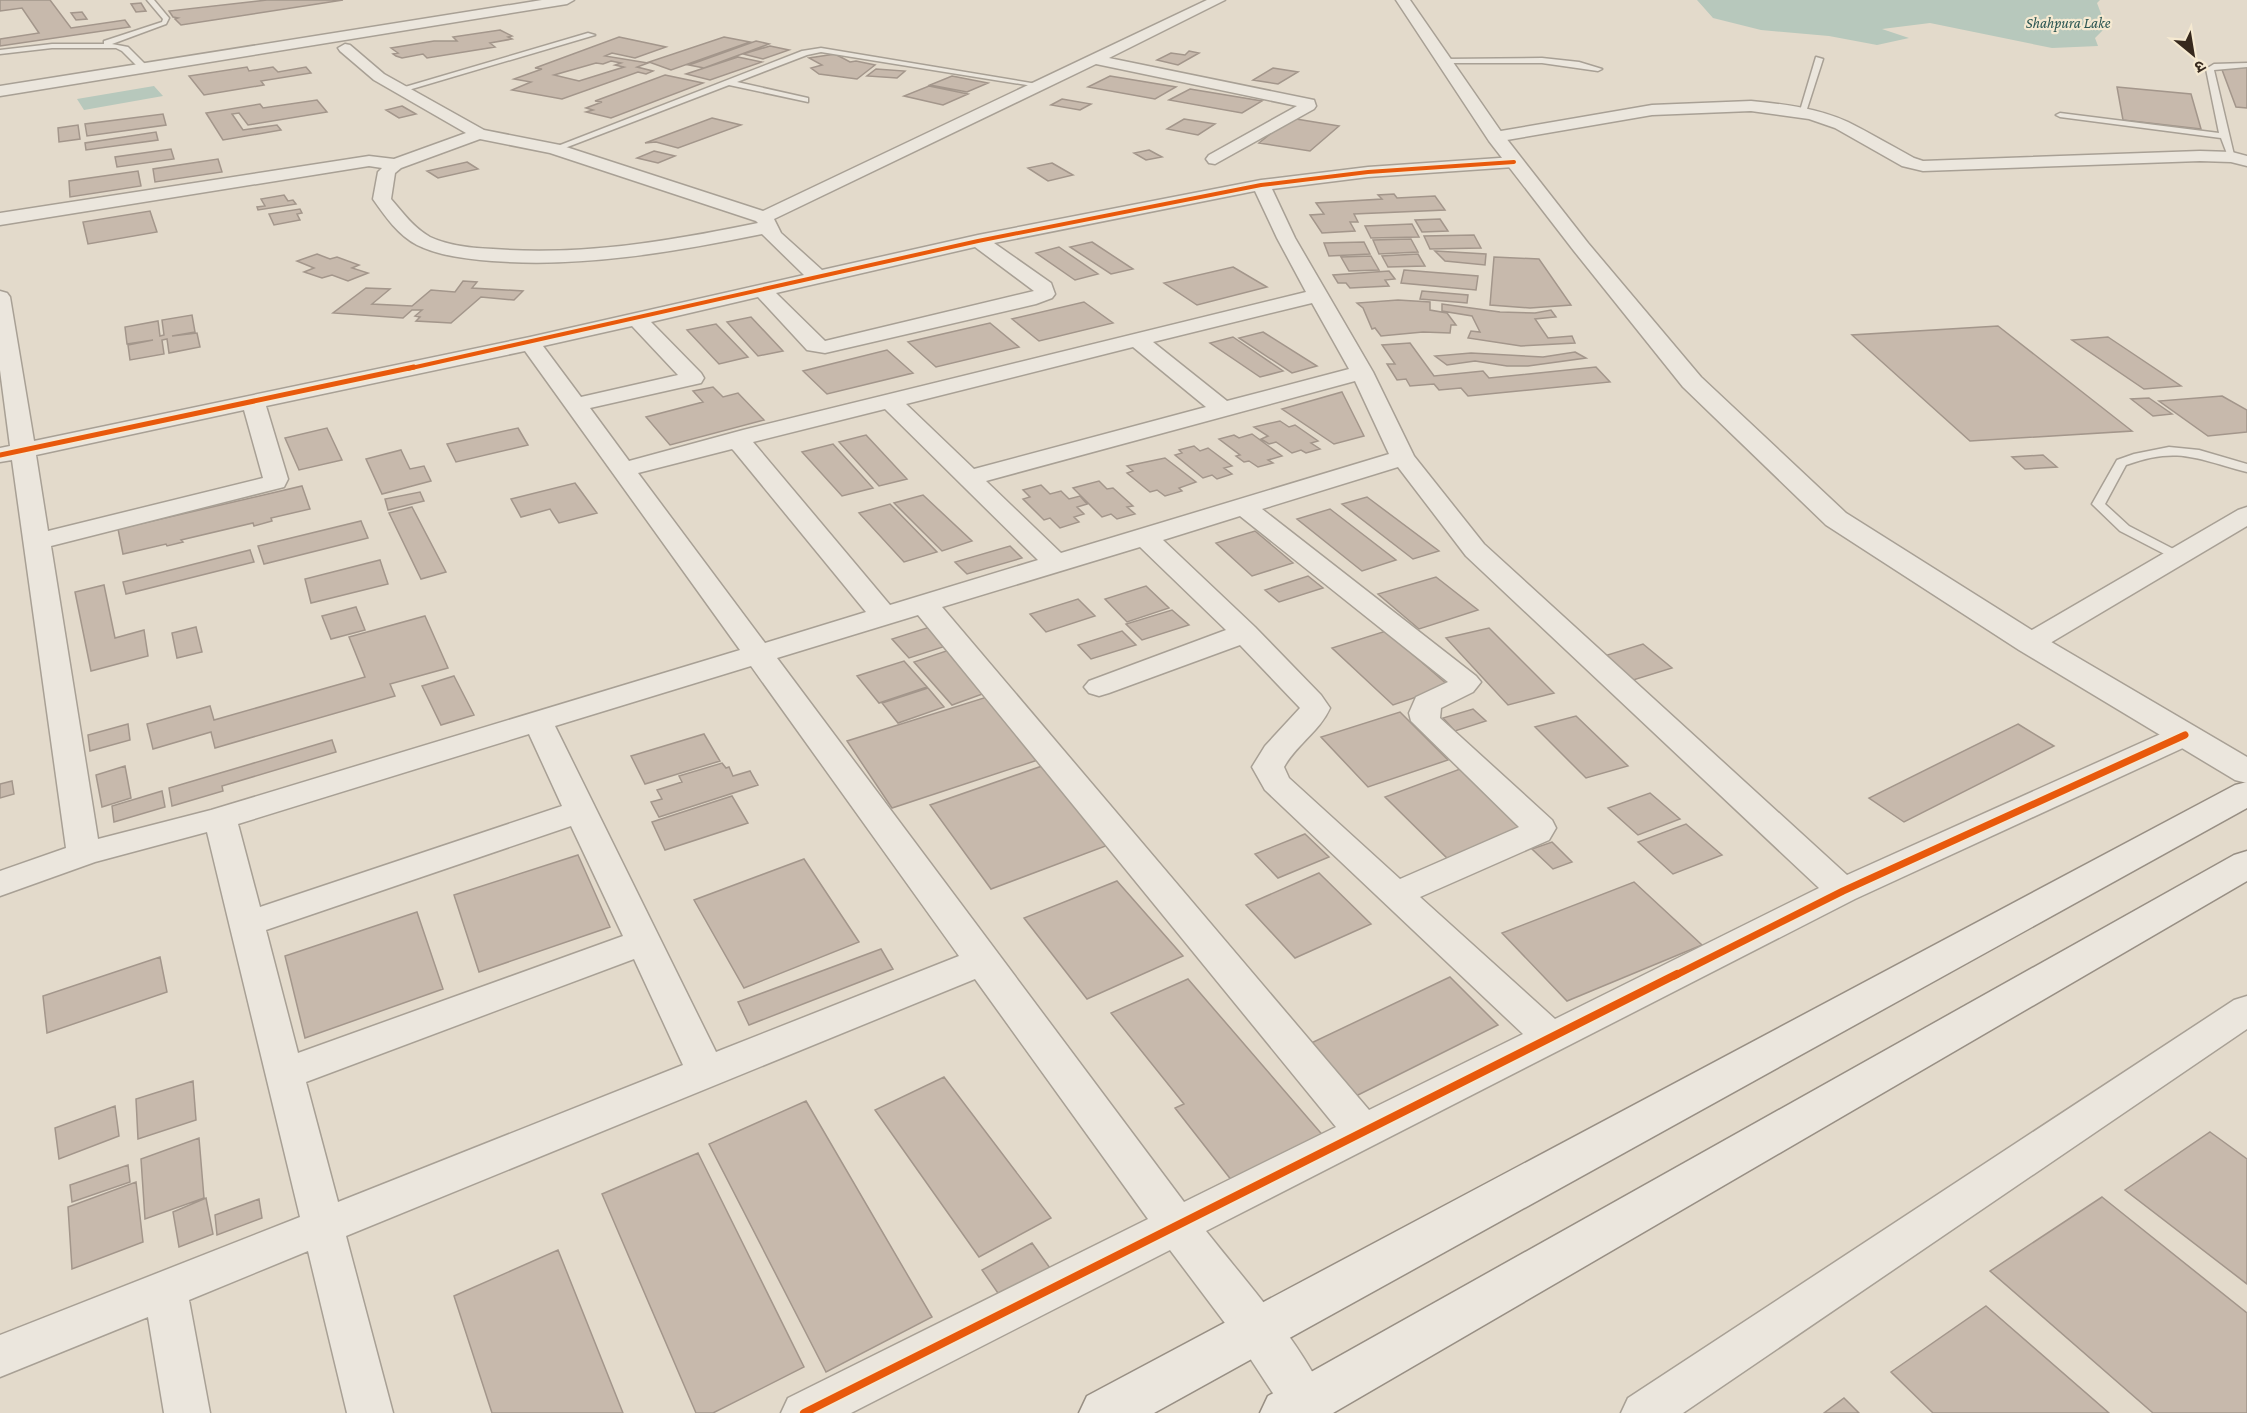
<svg xmlns="http://www.w3.org/2000/svg" width="2247" height="1413" font-family="'Crimson Pro','Noto Sans Devanagari',serif">
<rect width="100%" height="100%" fill="#e3dacb"/>
<path fill="#b7c8bc" d="M1697,0H2100L2097,3L2106,27L2095,38L2098,46L2052,48L1930,23L1882,29L1909,38L1877,45L1829,36L1761,30L1713,18Z
M154,86L163,96L84,110L77,99Z"/>
<path fill="#c7b9ac" stroke="#a3968b" stroke-width="1.5" fill-rule="evenodd" d="M0,0H50L71,28L125,20L130,27L0,46V39L39,33L22,8L0,11Z
M267,0H343L181,25L175,19L178,18L173,17L169,11Z
M141,3L146,11L136,12L131,4Z
M82,12L87,19L76,20L71,13Z
M500,30L512,36L508,37L512,39L490,43L495,47L427,58L423,54L402,58L396,56L393,54L398,53L391,48L434,41H457L453,37Z
M619,37L666,47L635,58L612,53L605,56L648,63L637,67L653,71L646,74L638,72L562,99L512,90L531,82L514,79L542,69L535,68ZM611,61L621,63L615,65L624,67L579,81L554,75L596,63L603,64Z
M724,37L750,42L671,70L649,62Z
M756,41L769,44L704,68L689,65Z
M770,46L789,50L763,59L743,54Z
M1189,51L1199,53L1178,65L1157,60L1171,53L1185,55Z
M835,54L850,62L856,61L875,65L857,79L819,74L811,68L822,65L809,58Z
M738,57L762,62L710,80L686,74Z
M2231,65L2247,67V108L2236,107L2221,67Z
M247,67L249,71L273,67L278,72L306,67L311,73L261,81L264,85L204,95L189,76Z
M1273,68L1298,72L1278,84L1253,80Z
M876,69L905,71L897,78L867,76Z
M665,75L703,83L611,118L586,112L593,110L586,108L602,102L595,101Z
M952,76L988,83L967,92L930,85Z
M1110,76L1176,87L1155,99L1088,87Z
M929,86L968,94L943,105L904,96Z
M2117,87L2191,94L2201,129L2123,120Z
M1190,89L1262,101L1242,113L1169,100Z
M1062,99L1091,104L1080,110L1051,105Z
M317,100L327,112L248,125L239,113L232,114L243,130L277,125L281,130L223,140L206,113L260,104L263,108Z
M402,106L416,114L399,118L386,110Z
M163,114L166,125L87,136L85,124Z
M712,118L741,125L678,148L656,142L645,143Z
M1290,118L1339,126L1310,151L1259,143Z
M1184,119L1215,124L1198,135L1167,129Z
M78,125L80,139L59,142L58,128Z
M156,132L158,140L86,150L85,143Z
M171,149L174,159L117,167L115,157Z
M1149,150L1162,157L1146,160L1134,153Z
M654,151L675,156L658,163L637,158Z
M218,159L222,172L155,182L153,169Z
M467,162L478,169L438,178L427,171Z
M1052,163L1073,175L1048,181L1028,168Z
M138,171L141,186L70,197L69,181Z
M1394,194L1397,198L1435,196L1445,210L1354,214L1358,222H1350L1355,231L1322,233L1310,215L1324,214L1316,203L1382,199L1378,195Z
M284,195L288,201L293,200L296,204L258,210L257,207L265,206L261,199Z
M300,209L302,213L297,214L300,220L274,225L269,214Z
M150,211L157,232L88,244L83,222Z
M1440,219L1448,231L1422,232L1415,220Z
M1412,224L1419,237L1371,238L1365,226Z
M1474,235L1481,248L1430,249L1424,236Z
M1411,239L1418,252L1379,254L1373,240Z
M1092,242L1133,269L1111,274L1070,247Z
M1364,242L1370,254L1329,256L1324,243Z
M1059,247L1098,274L1075,280L1036,253Z
M1435,251L1486,254L1485,265L1445,261Z
M317,254L330,259L337,257L359,265L352,268L368,273L348,281L332,275L322,278L304,272L314,268L297,261Z
M1418,254L1425,266L1388,267L1382,256Z
M1371,256L1379,270L1349,271L1341,257Z
M1494,257L1539,259L1571,305L1530,308L1490,305Z
M1233,267L1267,287L1197,305L1164,283Z
M1404,270L1478,276L1476,290L1401,283Z
M1389,271L1395,279L1385,280L1389,286L1350,288L1346,283H1338L1333,275Z
M463,281L477,282L472,288L523,291L514,300L481,297L451,323L416,321L420,317L415,316L422,310H412L403,318L333,313L366,288L390,289L372,304L412,306L431,290L455,292Z
M1422,291L1468,295L1467,303L1420,299Z
M1398,300L1430,302V310L1447,313L1456,325H1451L1450,333L1423,332L1381,336L1375,328L1372,329L1363,308L1357,303Z
M1084,302L1113,323L1039,341L1012,319Z
M1442,304L1500,312L1535,313L1551,310L1556,317L1535,319L1548,338L1572,336L1575,343L1521,346L1468,338L1471,331L1480,332L1472,316L1442,311Z
M192,315L195,332L172,336L197,333L200,347L169,353L167,339L162,340L164,354L130,360L128,345L153,340L127,344L125,327L158,321L160,336L164,335L162,320Z
M751,317L783,351L758,356L727,322Z
M990,323L1019,347L936,367L908,342Z
M716,324L748,357L719,364L687,330Z
M1998,326L2132,431L1970,441L1852,335Z
M1263,332L1317,366L1292,373L1239,338Z
M1233,337L1283,371L1260,377L1210,343Z
M2108,337L2181,386L2144,389L2072,340Z
M1410,343L1434,376L1483,371L1489,378L1596,367L1610,382L1468,396L1461,388L1439,390L1434,384L1410,386L1406,379L1397,380L1387,364H1395L1382,345Z
M887,350L913,373L827,394L803,371Z
M1575,352L1586,358L1528,366H1507L1475,361L1447,365L1435,356L1471,353L1543,357Z
M713,387L723,397L738,393L764,420L670,445L646,417L703,402L693,391Z
M1342,392L1364,436L1334,444L1282,409Z
M2222,396L2247,410V432L2208,436L2159,401Z
M2149,398L2172,414L2153,416L2131,399Z
M1280,421L1289,427L1295,425L1318,441L1311,443L1320,449L1306,453L1301,450L1292,453L1276,442L1269,444L1261,439L1268,436L1254,427Z
M327,428L342,460L299,470L285,438Z
M518,428L528,445L456,462L447,444Z
M1252,434L1282,456L1268,460L1273,463L1258,467L1249,461L1244,462L1236,456L1240,455L1219,439L1234,435L1239,438Z
M866,435L907,479L879,486L839,442Z
M833,444L873,488L842,496L802,452Z
M1194,446L1200,451L1208,448L1232,466L1224,468L1232,474L1217,479L1212,475L1203,478L1175,455L1182,453L1179,450Z
M401,450L410,469L424,466L431,481L382,494L366,459Z
M2043,455L2057,467L2025,469L2012,457Z
M1165,458L1196,482L1179,488L1182,491L1165,496L1157,490L1150,492L1127,473L1133,471L1127,466Z
M1099,481L1107,489L1113,488L1133,506L1127,507L1135,514L1117,519L1111,514L1102,517L1073,488Z
M575,483L597,513L559,523L550,509L521,517L511,499Z
M1041,485L1050,494L1061,491L1069,499L1080,496L1087,504L1077,507L1084,514L1074,517L1079,522L1060,528L1050,518L1044,520L1023,499L1030,497L1023,490Z
M302,486L310,509L271,518L272,521L254,526L253,523L181,540L183,542L167,546L166,544L123,554L118,529Z
M420,492L424,501L388,510L385,499Z
M923,495L972,541L942,551L894,503Z
M1367,497L1439,551L1413,559L1342,504Z
M890,504L937,552L904,562L859,513Z
M412,507L446,572L421,579L389,513Z
M1330,509L1396,560L1362,571L1297,519Z
M361,521L368,538L264,564L258,546Z
M1255,531L1293,563L1252,576L1216,543Z
M1010,546L1022,558L967,574L955,562Z
M250,550L254,562L126,594L123,582Z
M380,560L388,584L311,603L305,579Z
M1308,576L1323,588L1279,602L1265,590Z
M1436,577L1478,610L1419,629L1378,594Z
M104,585L115,638L144,630L148,656L91,671L75,592Z
M1146,586L1169,608L1127,622L1105,599Z
M1078,599L1095,616L1046,632L1030,614Z
M356,607L365,630L331,639L322,616Z
M1172,610L1189,625L1142,640L1126,624Z
M425,616L448,668L390,684L395,696L215,748L211,732L153,749L147,724L210,706L214,720L365,677L349,637Z
M933,626L949,645L909,658L892,639Z
M196,627L202,652L177,658L172,633Z
M1489,628L1554,693L1508,705L1446,638Z
M1122,631L1136,645L1091,659L1078,645Z
M1386,631L1449,686L1393,705L1332,648Z
M1643,644L1672,668L1630,681L1601,657Z
M949,650L988,692L952,705L914,662Z
M904,661L927,687L879,703L857,676Z
M454,676L474,715L441,725L422,686Z
M928,688L944,707L898,723L882,703Z
M990,696L1041,759L892,808L847,741Z
M1473,709L1486,721L1455,731L1443,718Z
M1400,712L1448,760L1368,787L1321,737Z
M1576,716L1628,766L1586,778L1535,727Z
M128,724L130,740L90,751L88,735Z
M2018,724L2054,746L1904,822L1869,798Z
M704,734L720,761L645,784L631,756Z
M332,740L336,752L222,786L223,791L172,806L169,788Z
M722,763L726,768L729,767L733,776L750,771L758,785L659,817L651,802L662,799L657,790L682,782L679,776Z
M1045,765L1111,844L991,889L930,805Z
M125,766L131,798L102,807L96,775Z
M1460,769L1526,829L1449,860L1385,797Z
M12,781L14,794L0,798V784Z
M162,791L165,807L114,822L112,806Z
M1650,793L1680,819L1638,835L1608,808Z
M732,796L748,823L665,850L652,822Z
M1686,824L1722,855L1673,874L1638,842Z
M1305,834L1329,857L1278,878L1255,854Z
M1552,842L1572,862L1553,869L1532,849Z
M578,855L610,927L479,972L454,895Z
M804,859L859,942L744,988L694,900Z
M1319,873L1371,924L1295,958L1246,905Z
M1117,881L1183,956L1087,999L1024,918Z
M1634,882L1702,945L1567,1001L1502,933Z
M417,912L443,989L305,1038L285,956Z
M881,949L893,969L749,1025L738,1002Z
M160,957L167,992L47,1033L43,996Z
M1450,977L1498,1025L1352,1098L1305,1046Z
M1188,979L1326,1139L1236,1186L1175,1108L1184,1104L1111,1013Z
M944,1077L1051,1218L979,1257L875,1110Z
M193,1081L196,1120L138,1139L136,1099Z
M806,1101L932,1317L826,1372L709,1144Z
M115,1106L119,1136L59,1159L55,1128Z
M2210,1132L2247,1159V1284L2125,1190Z
M199,1138L204,1198L145,1219L141,1159Z
M698,1153L804,1367L713,1413H696L602,1194Z
M128,1165L130,1182L72,1202L70,1185Z
M136,1182L143,1242L72,1269L68,1207Z
M2102,1197L2247,1313V1413H2153L1990,1271Z
M206,1198L213,1234L179,1247L173,1212Z
M259,1199L262,1218L217,1235L215,1215Z
M1032,1243L1050,1268L1000,1296L982,1270Z
M558,1250L623,1413H492L454,1296Z
M1986,1306L2109,1413H1933L1891,1372Z
M1844,1398L1859,1413H1824Z"/>
<g fill="none" stroke-linecap="round" stroke-linejoin="round">
<g stroke="#a8a095" stroke-width="3">
<path id="service" d="M147,0H154L169,18L166,24L112,44L128,47L147,66V70H141L122,51L116,48H52L0,54V50L52,44H104V41L162,22L163,19Z
M588,33L595,35L405,91L398,89Z
M821,48L1043,85L1039,87L821,52L807,55L737,82L808,98V102L729,85L557,151L550,149L802,51Z
M1816,57L1823,59L1806,112L1799,114Z
M1542,58L1579,62L1602,69L1598,71L1542,63H1445L1441,61L1445,59Z
M2247,63V67L2214,70L2235,159H2229L2221,138L2060,117L2056,115L2060,113L2219,133L2206,69L2214,64Z
M2169,447L2199,450L2247,464V472C2197,459 2178,446 2126,465L2105,504L2129,526L2183,554L2185,557L2183,560L2178,561L2120,531L2092,504L2117,460L2134,454Z"/>
</g>
<g stroke="#a8a095" stroke-width="3">
<path id="minor" d="M542,0H574L567,4L0,96V86Z
M1207,0H1225L1109,58L1314,100L1316,106L1314,109L1215,164L1209,163L1206,159L1209,155L1297,106L1096,64L774,219L781,233L822,270L978,235L1261,180L1368,167L1514,157L1520,158L1523,162L1520,166L1514,167L1368,177L1272,189L1295,238L1373,372L1414,456L1484,544L1847,875L2174,728L2185,726L2196,728L2200,735L2196,742L1855,899L1206,1231C1251,1288 1305,1346 1333,1413H1286L1240,1343L1170,1250L851,1413H781L788,1398L1148,1219L975,979L346,1236L393,1413H347L308,1251L189,1300L210,1413H164L148,1317L0,1377V1335L300,1217L207,832L95,862L0,896V871L66,848L12,460L0,462V448L10,446L0,370V291L7,293L10,297L34,441L530,337L804,275L762,234C673,252 583,268 492,261C467,259 439,256 417,245C398,235 385,216 373,199L378,172L382,168L369,166L0,225V213L369,156L394,159L466,133L374,80L340,51L338,48L345,44L350,45L384,74L484,130L560,145L763,211ZM480,139L550,153L756,221L758,223C670,241 583,256 493,249C472,248 449,246 430,237C414,228 403,213 391,199L395,173L401,168ZM1255,191L1277,238L1306,292L743,430L629,461L590,408L701,383L704,378L701,373L651,322L758,297L807,350L825,353L1036,304L1052,298L1055,294L1051,283L994,243ZM975,247L1034,291L825,341L776,293ZM1312,303L1349,369L1227,401L1153,342ZM632,326L678,375L581,397L543,346ZM1133,347L1206,407L974,469L906,404ZM525,351L740,650L211,810L98,839L51,546L284,487L288,479L266,406ZM1355,381L1389,454L1061,553L986,481ZM885,409L1038,560L890,605L753,442ZM244,410L263,478L48,531L36,455ZM732,449L734,451L866,612L765,643L638,473ZM1398,467L1466,556L1819,888L1555,1019L1420,897L1549,840L1556,828L1552,820L1440,718L1441,708L1473,692L1481,682L1476,676L1262,509ZM1240,516L1448,682L1416,697L1409,713L1411,721L1519,827L1400,879L1289,778L1284,767C1296,745 1320,731 1330,708L1321,695L1255,627L1163,540ZM1140,547L1226,630L1089,681L1084,687L1089,693L1099,696L1109,693L1240,645L1300,708L1265,746L1252,767L1265,790L1523,1034L1369,1110L942,607ZM918,615L1336,1127L1184,1202L777,658ZM751,666L959,956L716,1052L555,726ZM529,734L562,806L260,907L238,824ZM571,826L623,936L298,1053L266,930ZM634,959L683,1065L338,1202L306,1082Z
M1751,101C1784,104 1817,108 1848,122C1870,133 1892,146 1914,158L1923,161L2200,151L2232,152L2247,156V166L2231,162L2200,161L1923,171L1902,166L1835,128L1809,119L1751,111L1652,115L1495,142L1487,137L1495,132L1652,105Z
M2247,507V526L2040,649L2030,652L2020,649L2016,643L2020,637L2238,510Z
M2247,996V1029L1683,1413H1621L1628,1398L2234,1000Z"/>
</g>
<g stroke="#a8a095" stroke-width="3">
<path id="tertiary" d="M1396,0H1410L1502,133L1588,243L1701,377L1846,513L2041,636L2247,757V783L2235,780L2019,650L1826,525L1683,387L1574,251L1489,141Z"/>
</g>
<g stroke="#988f84" stroke-width="3">
<path id="secondary" d="M2247,782V808L1154,1413H1079L1087,1396L2235,785Z
M2247,851V881L1333,1413H1260L1268,1396L2234,855Z"/>
</g>
<use href="#service" fill="#ebe6dd" fill-rule="evenodd"/>
<use href="#minor" fill="#ebe6dd" fill-rule="evenodd"/>
<use href="#tertiary" fill="#ebe6dd" fill-rule="evenodd"/>
<use href="#secondary" fill="#ebe6dd" fill-rule="evenodd"/>
<g stroke="#f5e9d1" stroke-width="6">
<path id="cycleway-far3" d="M407,369L978,241L1261,185L1368,172L1514,162"/>
</g>
<g stroke="#f5e9d1" stroke-width="8">
<path id="cycleway-far2" d="M0,455L414,367"/>
</g>
<g stroke="#f5e9d1" stroke-width="10">
<path id="cycleway-far1" d="M1674,976L1843,891L2185,735"/>
</g>
<g stroke="#f5e9d1" stroke-width="12">
<path id="cycleway" d="M804,1413L1677,974"/>
</g>
<use href="#cycleway-far3" stroke="#e8590c" stroke-width="4"/>
<use href="#cycleway-far2" stroke="#e8590c" stroke-width="5"/>
<use href="#cycleway-far1" stroke="#e8590c" stroke-width="7"/>
<use href="#cycleway" stroke="#e8590c" stroke-width="8"/>
</g>
<g text-anchor="middle" dominant-baseline="central" stroke-width="4.5" stroke-linejoin="round" paint-order="stroke">
<g font-size="15" font-style="italic" fill="#2c5652" stroke="#f5e9d1">
<text x="2068" y="23">Shahpura Lake</text>
</g>
</g>
<g transform="translate(2193 54) rotate(150)" stroke="#f5e9d1" stroke-width="4.5" paint-order="stroke">
<path d="M0-4.5L10 22L0 15L-10 22Z" fill="#36281d"/>
<text y="-9" font-size="16" font-weight="bold" text-anchor="middle" fill="#36281d">उ</text>
</g>
</svg>
